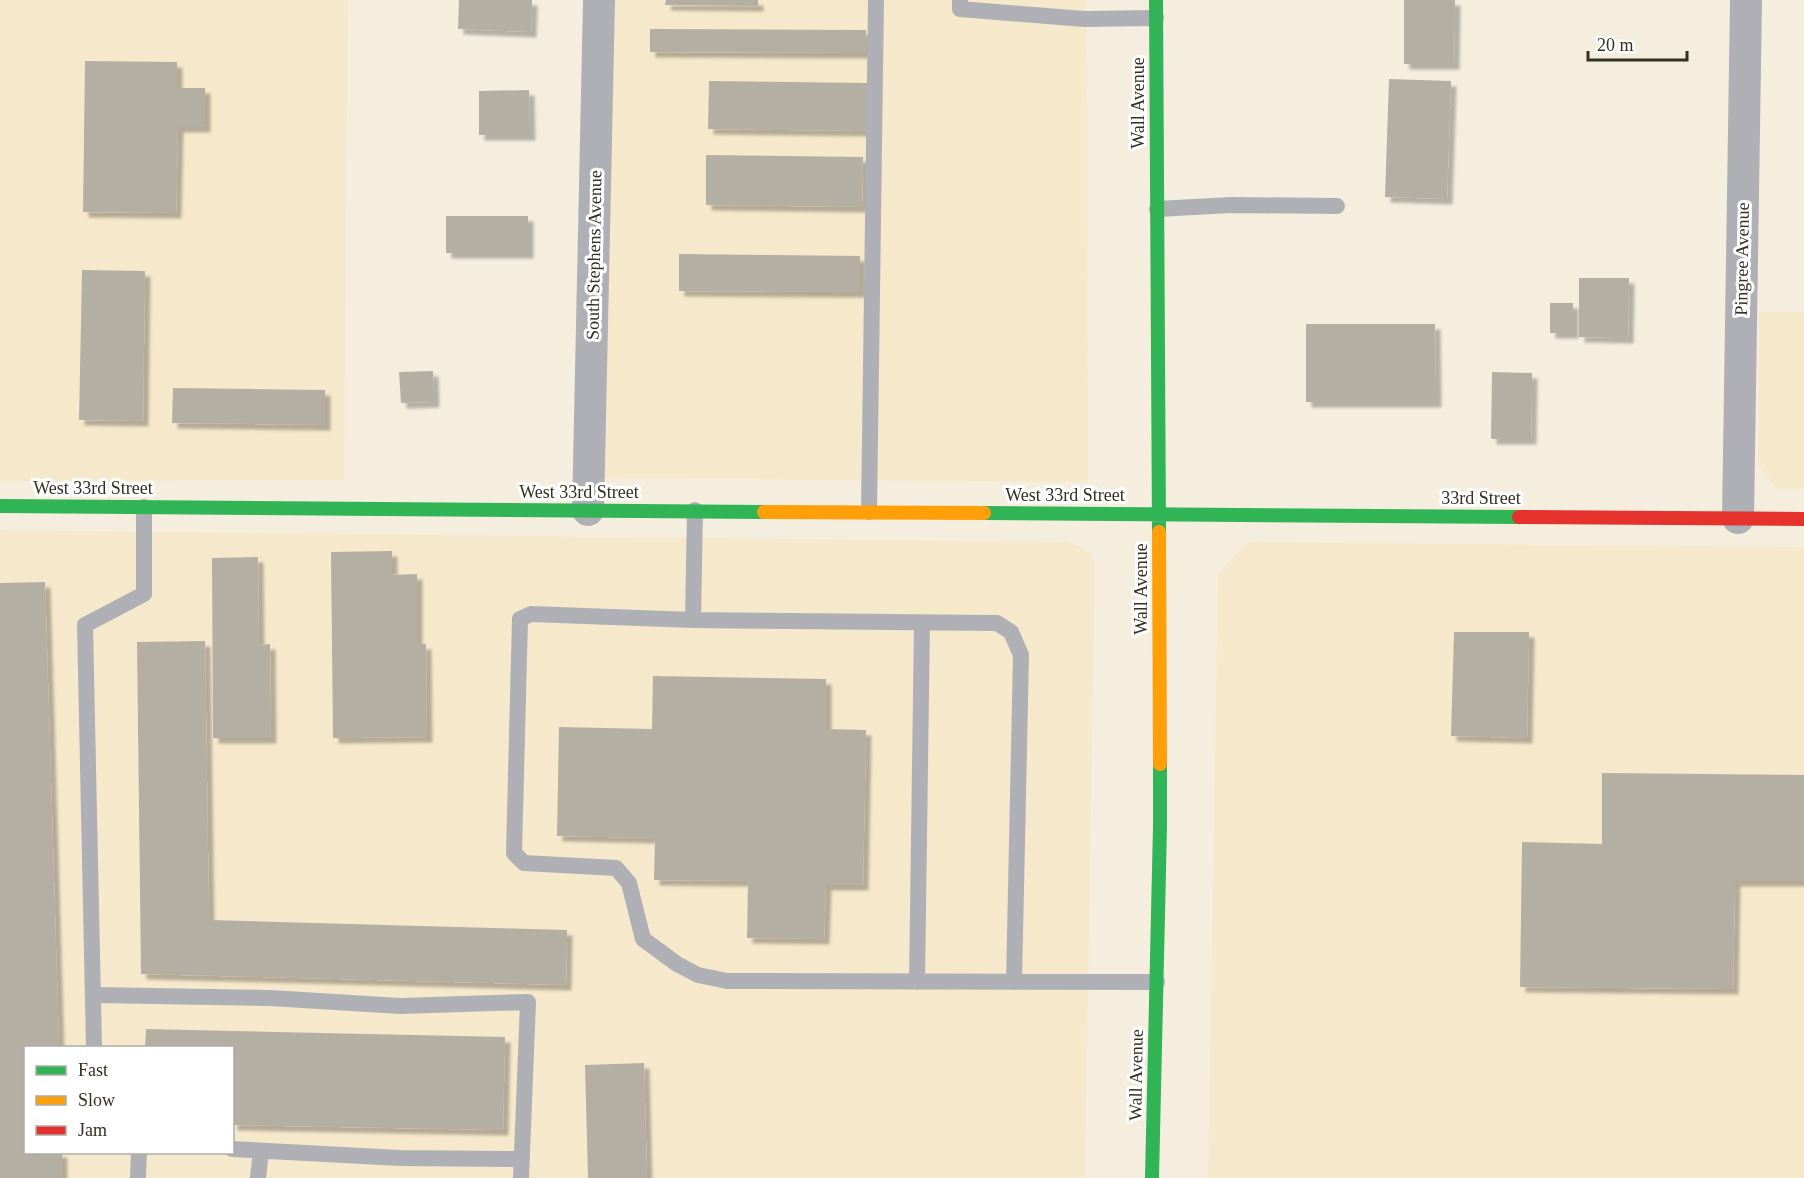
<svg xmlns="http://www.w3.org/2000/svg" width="1804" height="1178" font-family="Georgia,serif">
<defs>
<filter id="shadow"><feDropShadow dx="5.5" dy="5.5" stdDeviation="1.5" flood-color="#0004"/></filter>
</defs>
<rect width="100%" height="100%" fill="#f5eedf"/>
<path fill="#f6e8cb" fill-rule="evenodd" d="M0,0H348L344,480L0,481Z
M598,0H1087L1088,482L586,478Z
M1759,312H1804V489H1777L1758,465Z
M0,530L1067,542L1082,547L1091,554L1095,565L1085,1178H0ZM26,1048H232V1152H26Z
M1247,542L1804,547V1178H1208L1218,574Z"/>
<path fill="#b5afa3" filter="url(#shadow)" d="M459,0H532L531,32L458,29Z
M666,0H758V6L665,5Z
M1404,0H1455L1454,64H1404Z
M650,29L866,30V53L650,52Z
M85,61L177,62V88H205V127H178L176,213L83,212Z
M1389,79L1451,81L1447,199L1385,197Z
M709,81L868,83L867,131L708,129Z
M529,90L530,135H479V91Z
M706,155L863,157L862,207L706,205Z
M446,216H528V253H446Z
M679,254L860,256V292L679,291Z
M82,270L145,271L143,421L79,420Z
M1579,278H1629L1628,338L1579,337Z
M1550,303H1573V333H1550Z
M1306,324H1435L1436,402H1306Z
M433,371L434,402L401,403L399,372Z
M1492,372L1532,373L1531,439H1491Z
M173,388L325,390V425L172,423Z
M392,551V575L417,574V644H426L427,737L333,738L331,552Z
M258,557L259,645L270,644L271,738H213L212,558Z
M45,582L59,1047H26V1152H62V1178H0V583Z
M1454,632H1529L1527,738L1451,736Z
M205,641L209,920L567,930L566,985L141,974L137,642Z
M653,676L826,679V729L866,730L863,885H826L824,939L747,938L748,881L654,880L655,838L557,836L559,727L652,729Z
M1602,773L1804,775V881H1735L1733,989L1520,987L1522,842L1602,844Z
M146,1029L505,1037L503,1130L232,1125V1047H145Z
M644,1063L647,1178H588L585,1065Z"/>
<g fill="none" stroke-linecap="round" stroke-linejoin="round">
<path stroke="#aeb0b5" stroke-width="16" d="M960,0V9L1084,19L1156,18
M1157,209L1231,205L1337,206
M869,512L876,0
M693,620L695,510
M917,982L922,623
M1014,982L1021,655L1011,632L997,623L693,620L531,614L520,619L514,853L524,863L616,868L629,883L643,939L677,964L698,975L727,981C870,982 1013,982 1157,982
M94,995L270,998L400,1006L528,1002L521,1178
M94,1048L85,625L144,594V507
M232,1149L400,1158L522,1159
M138,1178L139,1152
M258,1178L261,1151"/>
<path stroke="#aeb0b5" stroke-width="32" d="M588,510L599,0
M1738,518L1746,0"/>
<path stroke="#30b455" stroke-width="14" d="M1156,0L1159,532
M0,506L764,512
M984,513L1519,517
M1152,1178L1160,826V764"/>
<path stroke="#ff9f0a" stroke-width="14" d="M764,512L984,513
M1159,532L1160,764"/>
<path stroke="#e5322d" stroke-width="14" d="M1519,517L1804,519"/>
</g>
<g text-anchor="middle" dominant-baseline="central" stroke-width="6" stroke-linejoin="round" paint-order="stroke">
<g font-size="18" fill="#352f22" stroke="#fff">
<text transform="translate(1138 103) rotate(-90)">Wall Avenue</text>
<text transform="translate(594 255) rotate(-89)">South Stephens Avenue</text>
<text transform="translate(1742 259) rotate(-89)">Pingree Avenue</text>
<text x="93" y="488">West 33rd Street</text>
<text x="579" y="492">West 33rd Street</text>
<text x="1065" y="495">West 33rd Street</text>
<text x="1481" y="498">33rd Street</text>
<text transform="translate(1141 589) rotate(-90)">Wall Avenue</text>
<text transform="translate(1136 1075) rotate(-89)">Wall Avenue</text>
</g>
</g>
<rect x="24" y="1046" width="210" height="108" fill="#ffffff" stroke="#aeaca7" stroke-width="1.5"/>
<rect x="36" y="1066" width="30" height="9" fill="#30b455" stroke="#aeaca7" stroke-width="1.5"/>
<text x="78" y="1076" font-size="18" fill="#352f22">Fast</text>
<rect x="36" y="1096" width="30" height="9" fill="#ff9f0a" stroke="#aeaca7" stroke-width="1.5"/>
<text x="78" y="1106" font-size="18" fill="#352f22">Slow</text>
<rect x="36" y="1126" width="30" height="9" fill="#e5322d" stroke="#aeaca7" stroke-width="1.5"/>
<text x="78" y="1136" font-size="18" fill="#352f22">Jam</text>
<path d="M1588 51v9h99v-9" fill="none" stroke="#352f22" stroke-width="3"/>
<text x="1597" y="51" font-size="18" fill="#352f22" stroke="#ffffff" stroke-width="4.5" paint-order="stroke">20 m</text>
</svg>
